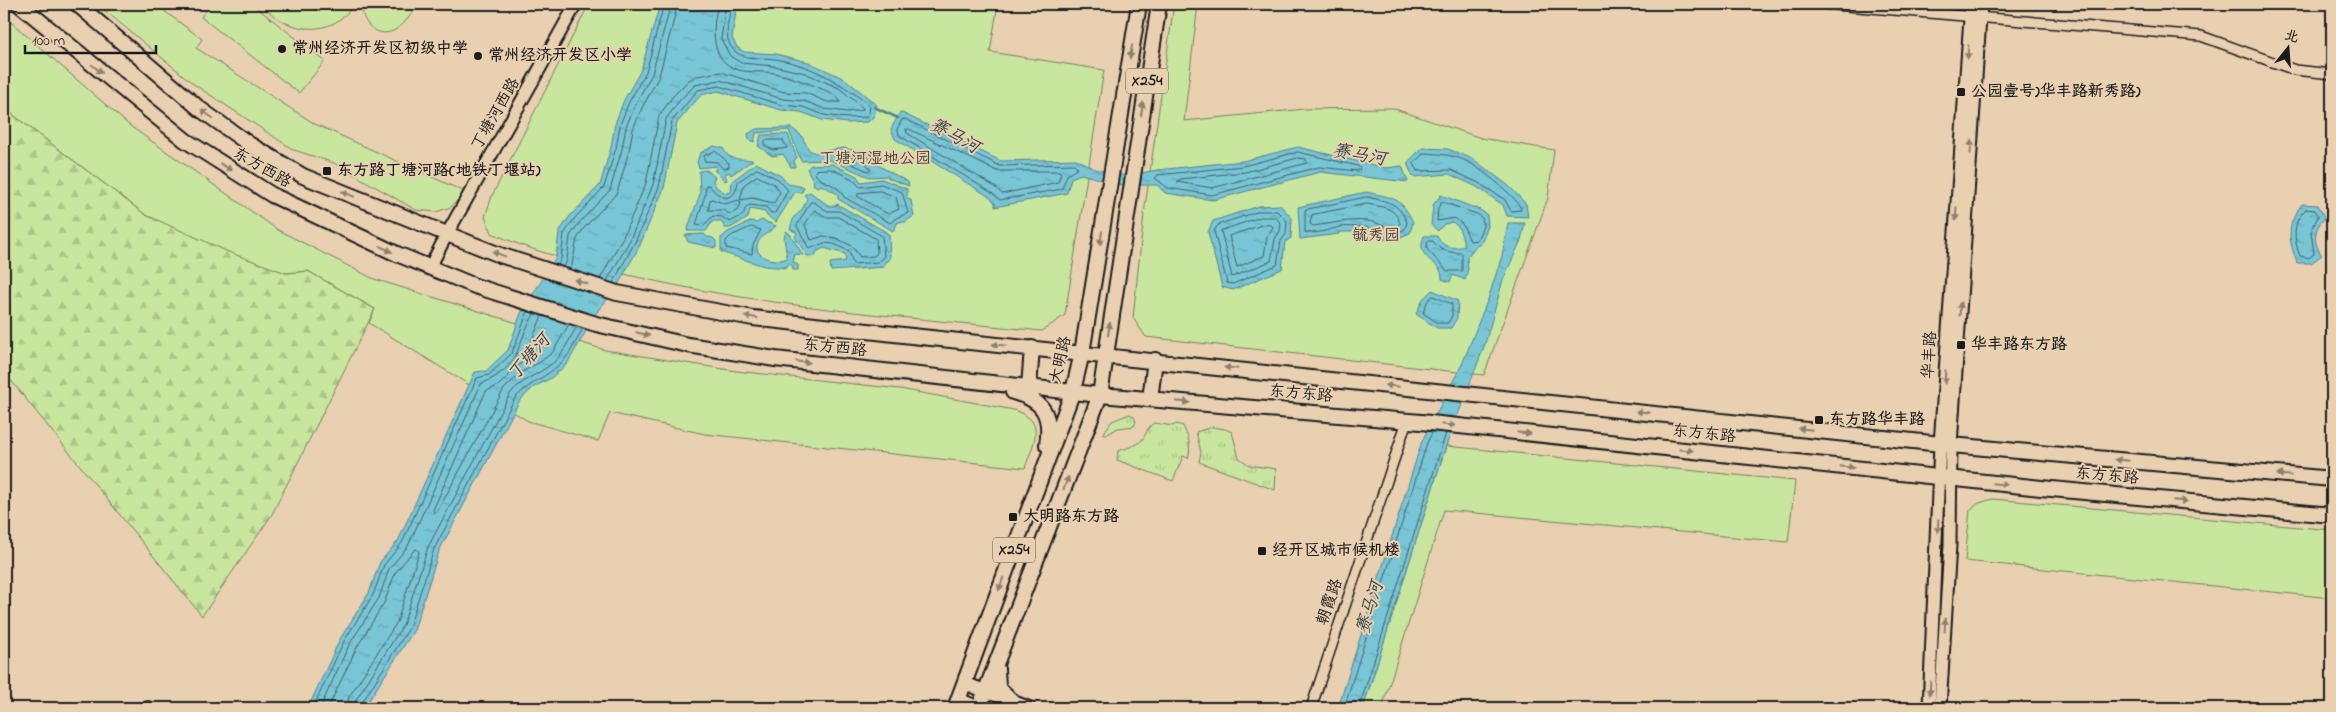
<svg xmlns="http://www.w3.org/2000/svg" width="2336" height="712" font-family="'Indie Flower','LXGW WenKai TC',sans-serif">
<defs>
<pattern id="grass-tufts" width="24" height="20" patternUnits="userSpaceOnUse" patternTransform="scale(1.25)"><rect width="24" height="20" fill="#c9e69e"/><path d="M3 7l-1-3M5 7V3M7 7l1-3M15 17l-1-3M17 17v-4M19 17l1-3" fill="none" stroke="#acc588"/></pattern>
<pattern id="forest-firs" width="22" height="20" patternUnits="userSpaceOnUse" patternTransform="scale(1.25)"><rect width="22" height="20" fill="#c9e69e"/><path d="M5 1l3.5 6h-7zM16 11l3.5 6h-7z" fill="#acc588"/></pattern>
<pattern id="water-ripples" width="26" height="14" patternUnits="userSpaceOnUse" patternTransform="scale(1.25)"><rect width="26" height="14" fill="#78c5d6"/><path d="M2 4q2-2 4 0t4 0M15 11q2-2 4 0t4 0" fill="none" stroke="#67a9b7"/></pattern>
</defs>
<rect width="100%" height="100%" fill="#e9d0b1"/>
<filter id="ink" filterUnits="userSpaceOnUse"><feTurbulence type="fractalNoise" baseFrequency=".02" numOctaves="2"/><feDisplacementMap in="SourceGraphic" scale="10" xChannelSelector="R" yChannelSelector="G"/><feConvolveMatrix kernelMatrix="1 2 1 2 8 2 1 2 1" color-interpolation-filters="sRGB"/></filter>
<g filter="url(#ink)">
<path fill="url(#grass-tufts)" stroke="#72815d" d="M1130,414L1134,417L1136,422L1134,426L1118,428L1106,435L1103,434L1112,421Z
M1154,423L1173,426L1177,424L1183,426C1188,436 1192,447 1188,458L1183,456L1173,481L1117,460L1118,451C1126,448 1136,446 1142,440C1147,434 1146,428 1154,423Z
M1212,427L1225,429L1232,432L1239,458L1249,465L1276,469L1275,490L1199,462L1201,452L1196,432Z"/>
<path fill="url(#forest-firs)" stroke="#72815d" d="M4,108L146,215L286,273L308,271L375,309L271,516L202,616L4,372Z"/>
<path fill="#c9e69e" stroke="#72815d" d="M97,4H155L202,39L196,48L315,124L465,192L451,207L436,212L416,210L334,163L294,150L195,85Z
M211,4H252L325,61L299,93L201,17Z
M262,4H419C412,12 405,25 395,30C379,39 363,25 362,9L356,4C349,11 342,19 332,24C308,35 277,24 262,4Z
M589,4H998L990,52L1104,70L1065,315L1042,331C895,316 747,306 604,269C566,259 528,250 492,233L485,217L492,196Z
M1174,4H1198L1184,121L1305,109L1392,108L1481,138L1554,150L1548,198L1484,375L1146,337L1133,318L1144,214Z
M4,16L130,126L278,230L374,279L605,350L736,371L900,389L1014,410C1048,421 1033,443 1025,468L705,434L610,413L598,441L528,421L369,323L375,309L308,271L286,273L231,253L146,215L4,108Z
M1446,446L1795,481L1788,542L1444,510L1382,708H1363Z
M1993,499L2332,530V598L1965,561L1970,510L1979,503Z"/>
<path fill="url(#water-ripples)" stroke="#53818c" d="M660,4H737L732,38L737,47L744,52L776,54L808,62L845,79L877,105L874,116L868,122L847,123L822,120L801,112L781,110L718,91L701,95L677,123L664,188L640,245L614,292L599,309L567,364L551,378L534,387L520,400L439,551L414,630L364,708H308L340,639L369,593L380,562L398,541L475,372L486,371L508,350L521,313L556,258L559,232L570,216L600,185L611,147L615,124L624,100L641,70Z
M900,112L1001,161L1076,159L1095,169L1126,176L1157,170L1243,161L1298,147L1386,168L1402,166L1408,182L1320,172L1213,200L1165,193L1157,185H1122L1081,174L1071,178L1067,193L995,207V203L990,197L895,139L891,129Z
M782,128H791L801,135L809,150L815,153L843,148L853,150L866,154L874,163L908,182L909,186L888,178V176L869,177L830,160L801,161L789,130L756,133L754,142L749,140L748,134L756,129Z
M788,134L797,158L794,160L795,167H791L783,154L772,156L758,146L761,135Z
M714,146L723,148C729,162 740,158 753,160L731,175L729,172L725,174L727,180L725,181L714,170H716V166L699,168L697,162L700,153Z
M1422,148L1448,149L1473,159L1509,186L1526,204L1528,217L1507,216L1503,205L1477,187L1449,174L1413,177L1407,163Z
M756,163L781,176L788,184L804,187L802,192H795L776,222L767,216L765,212L750,209L748,218L730,228H725L721,221H713L706,231H687L700,194L699,171L707,170L715,177L713,181L717,188L726,193L731,192L732,181Z
M832,164L857,176L861,182L882,179L907,189V198L911,200L914,216L905,222H898L893,231L838,199V194L821,185L817,187L813,184L814,182L807,169L811,165Z
M810,192L829,206H835L837,204L886,232L889,235L890,259L885,262L884,267L831,271L830,263L846,261L845,254L824,248L816,252V256H807L795,237L797,233L790,229L794,217C800,213 805,206 807,198L804,195Z
M1366,192C1393,198 1400,196 1413,222L1410,233L1394,240L1382,239L1376,234L1364,232H1339V234L1300,239L1298,207Z
M1441,195L1480,210L1487,215L1488,226L1481,244L1476,246L1467,257L1468,269L1465,280L1453,275L1450,282L1442,279C1443,259 1414,262 1424,236H1437C1442,248 1454,249 1465,246L1459,228L1453,222L1444,224L1438,231L1431,225L1433,205Z
M2302,204L2317,205L2325,218C2314,228 2312,242 2322,255L2311,263H2297C2288,238 2286,226 2302,204Z
M1280,205L1292,218L1291,238L1285,242L1282,269L1233,290L1222,287L1208,232L1213,221L1259,206Z
M762,220L776,226C770,232 758,237 757,246C756,259 778,263 787,258L784,238L786,231L790,234L803,255L795,254L793,262L798,265V270H793L792,265L788,264L786,268L764,266L721,252V238L728,232L752,221L756,223Z
M1508,223H1525L1521,240L1503,280L1485,344L1446,446L1363,708H1338L1422,441L1463,362L1488,299L1502,256Z
M704,234L707,237L713,238L716,241V248L688,242L685,235Z
M1432,290L1458,301L1457,318L1451,328H1437L1416,314L1423,299Z"/>
<g fill="none" stroke-linecap="round" stroke-linejoin="round">
<path stroke="#416066" stroke-width="1" d="M905,119L1000,166L1074,164L1078,168L1067,175L1062,189L1000,200L992,193L900,136L897,129L902,120Z
M909,129L997,171H1059L1061,173L1058,182L1002,194L995,187L907,133L906,130Z
M766,140H783L787,148L773,150L764,145Z
M715,151L729,163V167L723,169L717,162L704,161V156Z
M1298,152L1358,166L1360,169L1357,171L1319,167L1212,195L1168,188L1155,178L1158,175L1243,166Z
M1425,153C1440,154 1457,155 1470,163C1481,169 1521,200 1521,210L1511,211L1505,200L1479,183L1451,170L1417,171L1414,163Z
M841,154L863,159L871,170L868,171L840,159Z
M1298,158L1306,159L1307,163L1212,188L1177,182L1180,179L1245,172Z
M757,169L778,179L788,190L775,213H771L766,207L750,205L746,207L743,215L730,222L722,217L713,216L703,226L696,225L705,195L706,185H709C719,199 735,205 738,182Z
M831,169L851,178L860,187L881,184L902,192L908,213L896,218L890,223L844,197C839,183 822,184 815,174L816,170Z
M757,176L774,184L780,192L774,203L752,198L740,200L744,185Z
M880,191L896,197L899,209L888,214L857,196L859,193Z
M1367,197C1388,202 1397,201 1407,222L1405,229C1385,240 1382,227 1362,227C1355,227 1345,226 1339,227C1329,230 1314,235 1305,232V210Z
M712,199L725,204L738,200L741,203L738,210L730,214L723,210H708L710,200Z
M811,202H814L827,211H839L882,236L884,256L878,262L853,264L849,251L834,244L824,243L809,249L797,226Z
M1442,202L1477,214L1482,218L1483,226L1477,240L1470,241L1463,225L1455,218L1437,221L1438,208Z
M1367,204C1381,207 1397,207 1400,224C1388,232 1380,222 1367,221C1349,219 1331,224 1313,226L1310,224L1312,215Z
M2306,209L2314,210L2318,216L2311,232L2314,254L2309,258L2300,256C2294,241 2291,221 2306,209Z
M815,210L826,217H838L876,239L877,253L874,256L860,257L852,246L836,238L823,236L811,240L805,225Z
M1260,211H1277L1287,221L1286,234L1281,241L1277,265L1233,284L1227,283L1214,231L1218,225Z
M1261,217H1275L1281,223L1280,231L1275,239L1271,261L1232,277L1221,231Z
M1271,225L1273,227L1267,237L1264,256L1237,267L1229,236L1262,225Z
M751,227L761,230L753,245L752,254L726,248V241L731,236Z
M1428,241H1433C1439,251 1451,253 1462,253V271H1447L1427,249Z
M558,265L561,259L564,234L574,219L604,187L616,148L620,125L629,102L646,72L664,4
M564,267L567,260L570,236L579,223L610,190L622,149L626,127L635,105L652,74L671,4
M571,270L577,239L584,228L617,193L629,151L633,129L642,108L659,76L678,4
M600,279L623,237L646,183L659,116L673,96L689,80L697,76L721,72L784,92L806,93L827,102H840C838,95 829,92 822,89C806,82 791,77 774,73C763,71 750,73 739,70C709,62 712,27 718,4
M607,281L630,240L653,185L666,119L679,101L695,85L720,80L783,99L804,101L825,109L847,112L863,110L862,107L839,88L805,73L774,66L741,63L730,56L721,39L726,4
M613,283L635,242L659,187L672,121L698,90L719,86L782,105L803,107L824,115L847,118L866,117L869,113L870,106C842,83 812,65 775,59C762,57 741,61 732,48C723,36 729,18 732,4
M1433,296L1452,304V316L1448,323H1438L1423,313L1427,302Z
M542,316L523,361L498,386L486,391L433,510L434,513L437,512L504,389L522,372L540,362L553,352L569,324
M313,708L344,641L373,595L384,565L402,543L477,378L489,375L512,353L528,311
M320,708L349,645L379,598L389,569L408,546L481,384C525,365 513,346 535,313
M328,708L356,649L385,601L395,573L414,550L417,549L419,552L397,622L349,697L346,708
M354,708L356,700L403,625L428,547L510,394C523,377 545,373 559,357C566,348 571,336 577,326
M360,708L361,704L409,628L434,549L515,398C529,383 548,376 562,362C571,353 577,339 583,328
M1344,708L1427,443L1433,431
M1359,708L1446,433"/>
<path stroke="#53818c" stroke-width="2.5" d="M874,107L898,118"/>
<g stroke="#1c1c1c" stroke-width="12">
<path id="minor" d="M1823,4L2201,36L2295,70L2332,74
M146,708L148,706
M1311,708L1407,421"/>
</g>
<g stroke="#1c1c1c" stroke-width="15">
<path id="tertiary" d="M430,267L447,234L576,4
M1929,708L1940,444L1971,4
M1940,708L1950,545L1951,445L1981,4"/>
</g>
<g stroke="#1c1c1c" stroke-width="16">
<path id="secondary" d="M964,683L1029,708
M958,699L979,708"/>
</g>
<g stroke="#1c1c1c" stroke-width="18">
<path id="primary" d="M19,4L185,140L272,195L397,254L475,286L596,324L688,345L775,359L1100,395L1421,422L2041,488L2332,515
M77,4L200,109L249,144L303,176L447,234L500,255L617,293L753,318L912,336L1951,445L2332,479
M1029,387L1032,348
M1013,392C1043,400 1052,414 1047,445
M1150,399L1155,360
M997,669L998,687L1014,703
M955,708L1073,391L1082,353L1139,4
M979,708L1100,395L1159,4"/>
</g>
<use href="#minor" stroke="#e9d0b1" stroke-width="9"/>
<use href="#tertiary" stroke="#e9d0b1" stroke-width="11"/>
<use href="#secondary" stroke="#e9d0b1" stroke-width="12"/>
<use href="#primary" stroke="#e9d0b1" stroke-width="14"/>
</g>
<defs><path id="oneway-solid" d="M-6-.8H1V-3.2L6.5 0L1 3.2V.8H-6Z" transform="scale(1.25)"/></defs>
<g fill="#8d7f6e">
<use href="#oneway-solid" transform="translate(1131 52) rotate(99)"/>
<use href="#oneway-solid" transform="translate(1968 52) rotate(94)"/>
<use href="#oneway-solid" transform="translate(97 69) rotate(39)"/>
<use href="#oneway-solid" transform="translate(1142 109) rotate(-81)"/>
<use href="#oneway-solid" transform="translate(207 114) rotate(-145)"/>
<use href="#oneway-solid" transform="translate(1971 147) rotate(-86)"/>
<use href="#oneway-solid" transform="translate(226 167) rotate(31)"/>
<use href="#oneway-solid" transform="translate(348 194) rotate(-158)"/>
<use href="#oneway-solid" transform="translate(1956 214) rotate(94)"/>
<use href="#oneway-solid" transform="translate(1101 238) rotate(99)"/>
<use href="#oneway-solid" transform="translate(386 249) rotate(25)"/>
<use href="#oneway-solid" transform="translate(499 254) rotate(-160)"/>
<use href="#oneway-solid" transform="translate(581 282) rotate(-163)"/>
<use href="#oneway-solid" transform="translate(1960 309) rotate(-86)"/>
<use href="#oneway-solid" transform="translate(751 317) rotate(-171)"/>
<use href="#oneway-solid" transform="translate(1109 329) rotate(-81)"/>
<use href="#oneway-solid" transform="translate(643 334) rotate(13)"/>
<use href="#oneway-solid" transform="translate(999 345) rotate(-174)"/>
<use href="#oneway-solid" transform="translate(803 362) rotate(6)"/>
<use href="#oneway-solid" transform="translate(1231 368) rotate(-174)"/>
<use href="#oneway-solid" transform="translate(1945 377) rotate(94)"/>
<use href="#oneway-solid" transform="translate(1392 386) rotate(-174)"/>
<use href="#oneway-solid" transform="translate(1183 402) rotate(5)"/>
<use href="#oneway-solid" transform="translate(1643 412) rotate(-174)"/>
<use href="#oneway-solid" transform="translate(1448 425) rotate(6)"/>
<use href="#oneway-solid" transform="translate(1805 429) rotate(-174)"/>
<use href="#oneway-solid" transform="translate(1524 433) rotate(6)"/>
<use href="#oneway-solid" transform="translate(1686 450) rotate(6)"/>
<use href="#oneway-solid" transform="translate(2122 460) rotate(-175)"/>
<use href="#oneway-solid" transform="translate(1847 467) rotate(6)"/>
<use href="#oneway-solid" transform="translate(2284 475) rotate(-175)"/>
<use href="#oneway-solid" transform="translate(1066 483) rotate(-69)"/>
<use href="#oneway-solid" transform="translate(2000 484) rotate(6)"/>
<use href="#oneway-solid" transform="translate(2180 501) rotate(5)"/>
<use href="#oneway-solid" transform="translate(1938 526) rotate(93)"/>
<use href="#oneway-solid" transform="translate(1001 584) rotate(110)"/>
<use href="#oneway-solid" transform="translate(1945 625) rotate(-87)"/>
<use href="#oneway-solid" transform="translate(1930 688) rotate(93)"/>
</g>
</g>
<g fill="#1c1c1c" stroke="#e9d0b1" stroke-width="2">
<circle cx="282" cy="49" r="5"/>
<circle cx="478" cy="56" r="5"/>
<rect x="1956" y="87" width="10" height="10" rx="2.5"/>
<rect x="322" y="166" width="10" height="10" rx="2.5"/>
<rect x="1956" y="340" width="10" height="10" rx="2.5"/>
<rect x="1814" y="415" width="10" height="10" rx="2.5"/>
<rect x="1008" y="512" width="10" height="10" rx="2.5"/>
<rect x="1257" y="546" width="10" height="10" rx="2.5"/>
</g>
<g text-anchor="middle" dominant-baseline="central" stroke-width="4" stroke-linejoin="round" paint-order="stroke">
<g fill="#e9d0b1" stroke="#5a5249" stroke-width="1">
<rect x="1126" y="68.5" width="42" height="25" rx="4"/>
<rect x="993" y="537.5" width="42" height="25" rx="4"/>
</g>
<g font-size="15" font-weight="bold" fill="#1c1c1c">
<text x="1147" y="81">X254</text>
<text x="1014" y="550">X254</text>
</g>
<g font-size="16" font-weight="bold" fill="#1c1c1c" stroke="#e9d0b1" text-anchor="start">
<text x="292" y="49">常州经济开发区初级中学</text>
<text x="488" y="56">常州经济开发区小学</text>
<text x="1971" y="92">公园壹号)华丰路新秀路)</text>
<text x="337" y="171">东方路丁塘河路(地铁丁堰站)</text>
<text x="1971" y="345">华丰路东方路</text>
<text x="1829" y="420">东方路华丰路</text>
<text x="1023" y="517">大明路东方路</text>
<text x="1272" y="551">经开区城市候机楼</text>
</g>
<g font-size="16" fill="#1c1c1c" stroke="#e9d0b1">
<text transform="translate(496 114) rotate(-60)">丁塘河西路</text>
<text transform="translate(262 168) rotate(30)">东方西路</text>
<text transform="translate(835 348) rotate(6)">东方西路</text>
<text transform="translate(1930 355) rotate(-86)">华丰路</text>
<text transform="translate(1061 360) rotate(-77)">大明路</text>
<text transform="translate(1301 394) rotate(5)">东方东路</text>
<text transform="translate(1704 434) rotate(6)">东方东路</text>
<text transform="translate(2107 476) rotate(5)">东方东路</text>
<text transform="translate(1330 602) rotate(-71)">朝霞路</text>
</g>
<g font-size="16" fill="#3f4436" stroke="#e9d0b1">
<text x="875" y="159">丁塘河湿地公园</text>
<text x="1376" y="236">毓秀园</text>
</g>
<g font-size="18" font-style="italic" fill="#33464a" stroke="#e9d0b1">
<text transform="translate(954 137) rotate(29)">赛马河</text>
<text transform="translate(1359 156) rotate(10)">赛马河</text>
<text transform="translate(530 358) rotate(-49)">丁塘河</text>
<text transform="translate(1371 608) rotate(-73)">赛马河</text>
</g>
</g>
<rect width="2336" height="712" fill="none" stroke="#e9d0b1" stroke-width="20"/>
<rect x="10" y="10" width="2316" height="692" fill="none" stroke="#1c1c1c" stroke-width="2" filter="url(#ink)"/>
<g transform="translate(2288 48) rotate(17)" stroke="#e9d0b1" stroke-width="4" paint-order="stroke">
<path d="M0-4L9 19L0 12L-9 19Z" fill="#1c1c1c"/>
<text y="-8" font-size="14" font-weight="bold" text-anchor="middle" fill="#1c1c1c">北</text>
</g>
<path d="M25 45v8h131v-8" fill="none" stroke="#1c1c1c" stroke-width="2.5"/>
<text x="32" y="45" font-size="15" fill="#1c1c1c" stroke="#e9d0b1" stroke-width="4" paint-order="stroke">100 m</text>
</svg>
